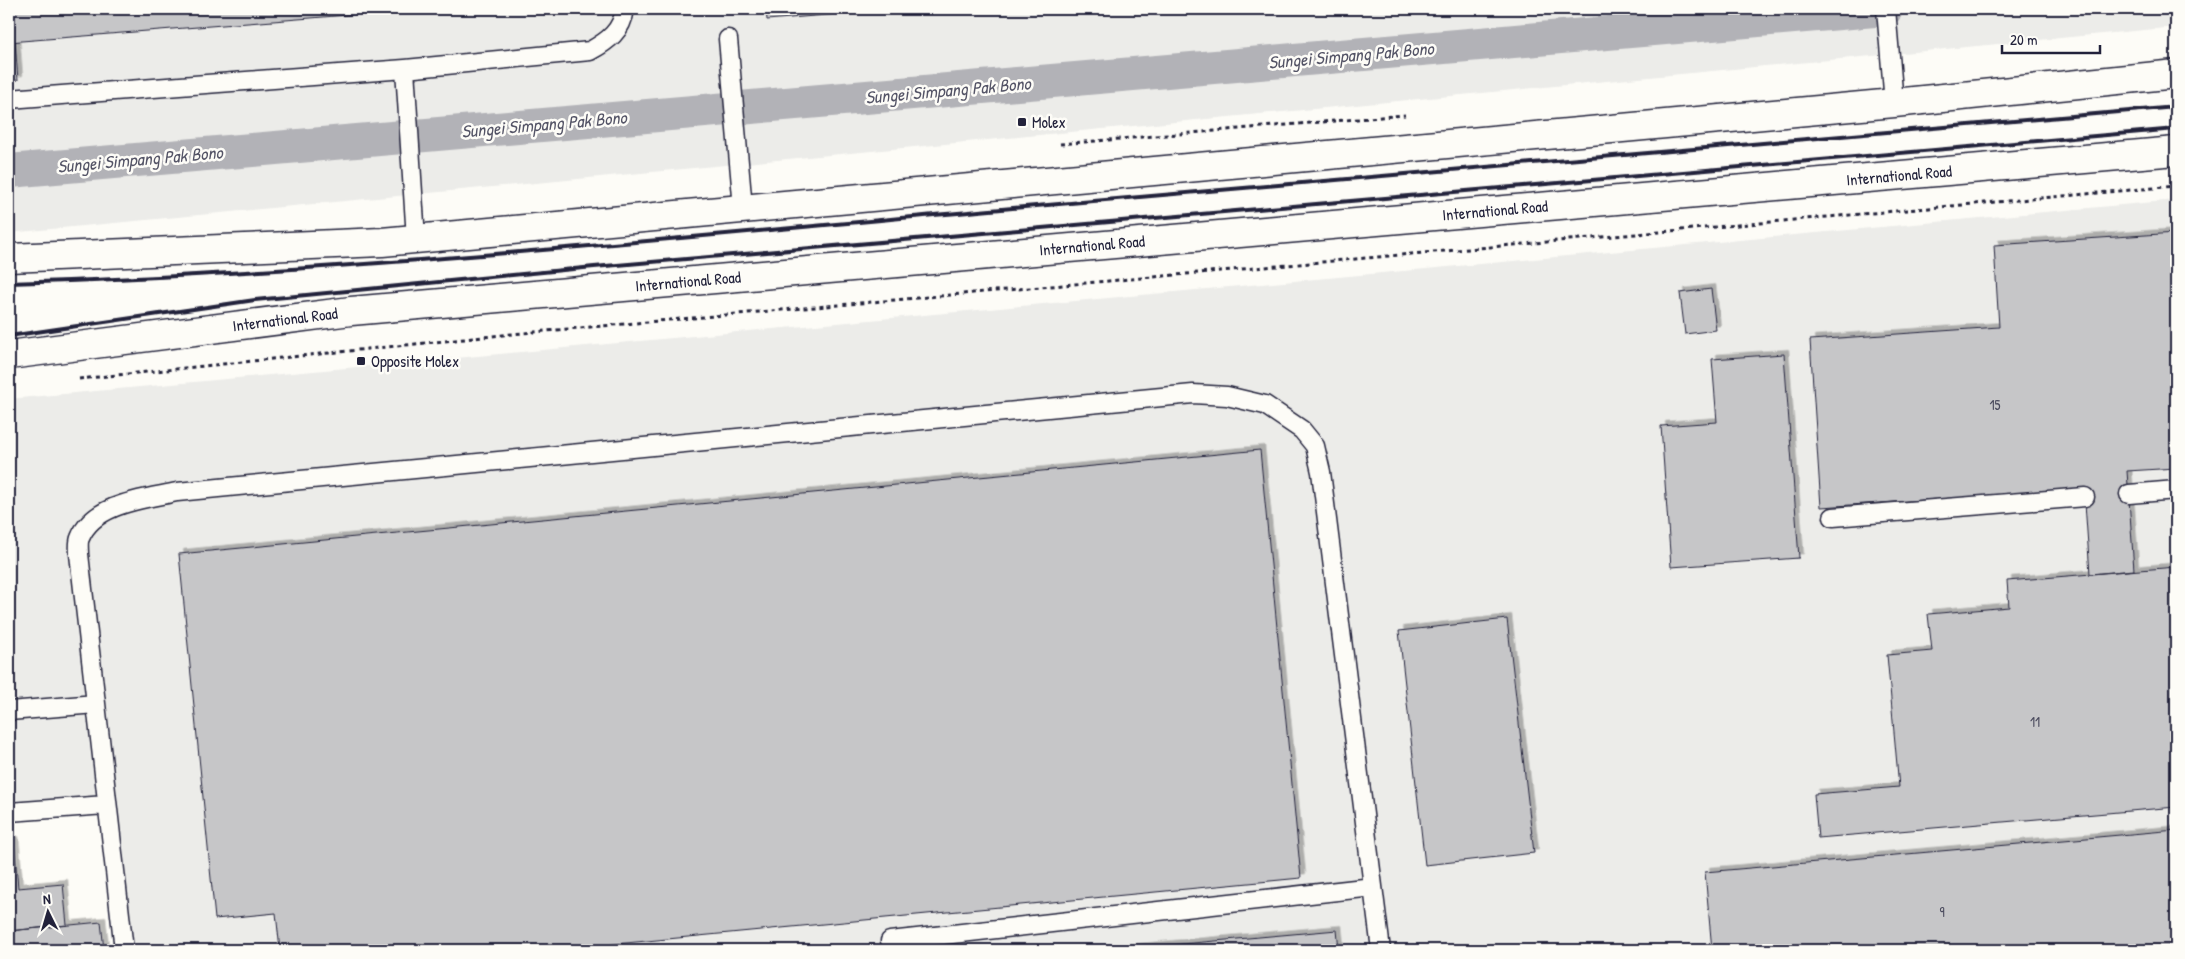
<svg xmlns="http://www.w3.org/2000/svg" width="2185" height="959" font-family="'Patrick Hand',sans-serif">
<defs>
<filter id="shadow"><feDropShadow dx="4.5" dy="-4.5" stdDeviation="0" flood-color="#0004"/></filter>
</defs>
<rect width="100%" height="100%" fill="#fdfcf7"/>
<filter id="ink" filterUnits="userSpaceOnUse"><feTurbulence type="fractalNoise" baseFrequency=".02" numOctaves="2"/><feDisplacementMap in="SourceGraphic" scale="10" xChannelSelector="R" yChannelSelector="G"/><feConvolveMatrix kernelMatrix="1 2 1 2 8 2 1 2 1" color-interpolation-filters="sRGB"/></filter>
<g filter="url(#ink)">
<path fill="#ecece9" d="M9,9H2176V27L9,233Z
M2176,200V950H115L102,813L9,821V399Z"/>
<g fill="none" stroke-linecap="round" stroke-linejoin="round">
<path stroke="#b2b2b7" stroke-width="34" d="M9,171L1886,9"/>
</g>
<path fill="#c6c6c8" stroke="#22223b" filter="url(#shadow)" d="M9,9H385L386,12L9,42Z
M766,9H898L767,20Z
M15,41L18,80L9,81V42Z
M2176,233V468L2127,471L2134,570L2090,574L2084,489L1821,507L1810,340L1999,327L1994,245Z
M1711,289L1716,330L1685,334L1680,293Z
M1784,354L1799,558L1671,567L1661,426L1717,422L1712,359Z
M1260,450L1301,878L553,950H280L276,913L215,919L179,554Z
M2176,567V807L1818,838L1814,794L1899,787L1887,655L1932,651L1928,614L2009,607L2007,581Z
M1507,619L1534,853L1425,865L1399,631Z
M2176,830V950H1712L1705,872Z
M9,841H14L18,888L63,884L67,925L9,931Z
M101,922L104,950H9V931Z
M1337,930L1339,950H1115Z"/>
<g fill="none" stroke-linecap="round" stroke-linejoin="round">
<g stroke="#22223b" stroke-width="21">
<path id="service" d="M1886,9L1894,103
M728,39L743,208
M405,69L416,239
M9,99L405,69L590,51C608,41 622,31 625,9
M2129,494L2176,490
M1833,517L2085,497
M9,711L96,704
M9,812L106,805
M890,941L1373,887
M124,950L79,554C79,549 78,542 80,538C94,503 145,499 177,492L1193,394L1227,396L1265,405L1302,430L1315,446L1321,472L1381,950"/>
</g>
<g stroke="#22223b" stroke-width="31">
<path id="secondary" d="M9,258L382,242L1894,103L2176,74
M9,355L351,311L2176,151"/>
</g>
<path stroke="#22223b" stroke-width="3" stroke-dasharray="4 4" stroke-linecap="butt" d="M1060,144L1405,115
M79,379L512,334L2176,186"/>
<use href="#service" stroke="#fdfcf7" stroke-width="18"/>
<use href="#secondary" stroke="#fdfcf7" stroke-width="28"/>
<path stroke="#22223b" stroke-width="4" d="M9,283C333,273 656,240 979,211C1378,175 1777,140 2176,107
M9,336L255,300L594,267L2176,129"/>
</g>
</g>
<g fill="#22223b" stroke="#fdfcf7" stroke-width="2">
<rect x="1017" y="117" width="10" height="10" rx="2.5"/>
<rect x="356" y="356" width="10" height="10" rx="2.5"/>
</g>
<g text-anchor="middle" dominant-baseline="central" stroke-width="5" stroke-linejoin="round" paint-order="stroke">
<g font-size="14" fill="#4b4b5e">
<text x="1995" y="404">15</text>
<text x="2035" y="721">11</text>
<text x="1942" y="911">9</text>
</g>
<g font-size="16" fill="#22223b" stroke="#fdfcf7" text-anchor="start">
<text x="1032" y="122">Molex</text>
<text x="371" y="361">Opposite Molex</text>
</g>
<g font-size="16" fill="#22223b" stroke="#fdfcf7">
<text transform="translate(1899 175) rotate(-5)">International Road</text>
<text transform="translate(1495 210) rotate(-5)">International Road</text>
<text transform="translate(1092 245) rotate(-5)">International Road</text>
<text transform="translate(688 281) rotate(-5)">International Road</text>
<text transform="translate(285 319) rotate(-7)">International Road</text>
</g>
<g font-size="18" font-style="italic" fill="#545466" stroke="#fdfcf7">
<text transform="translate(1351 55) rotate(-5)">Sungei Simpang Pak Bono</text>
<text transform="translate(948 90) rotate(-5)">Sungei Simpang Pak Bono</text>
<text transform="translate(544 124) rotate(-5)">Sungei Simpang Pak Bono</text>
<text transform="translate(140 159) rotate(-5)">Sungei Simpang Pak Bono</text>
</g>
</g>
<rect width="2185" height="959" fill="none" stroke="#fdfcf7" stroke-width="30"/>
<rect x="15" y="15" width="2155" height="929" fill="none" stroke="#22223b" stroke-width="2" filter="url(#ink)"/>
<g transform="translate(48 912) rotate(355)" stroke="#fdfcf7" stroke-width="4" paint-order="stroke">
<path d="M0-4L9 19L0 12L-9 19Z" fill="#22223b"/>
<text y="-8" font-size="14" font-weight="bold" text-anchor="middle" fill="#22223b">N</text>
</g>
<path d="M2002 45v8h98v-8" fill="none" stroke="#22223b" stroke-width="2.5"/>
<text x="2010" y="45" font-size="15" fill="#22223b" stroke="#fdfcf7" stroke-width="4" paint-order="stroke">20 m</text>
</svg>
